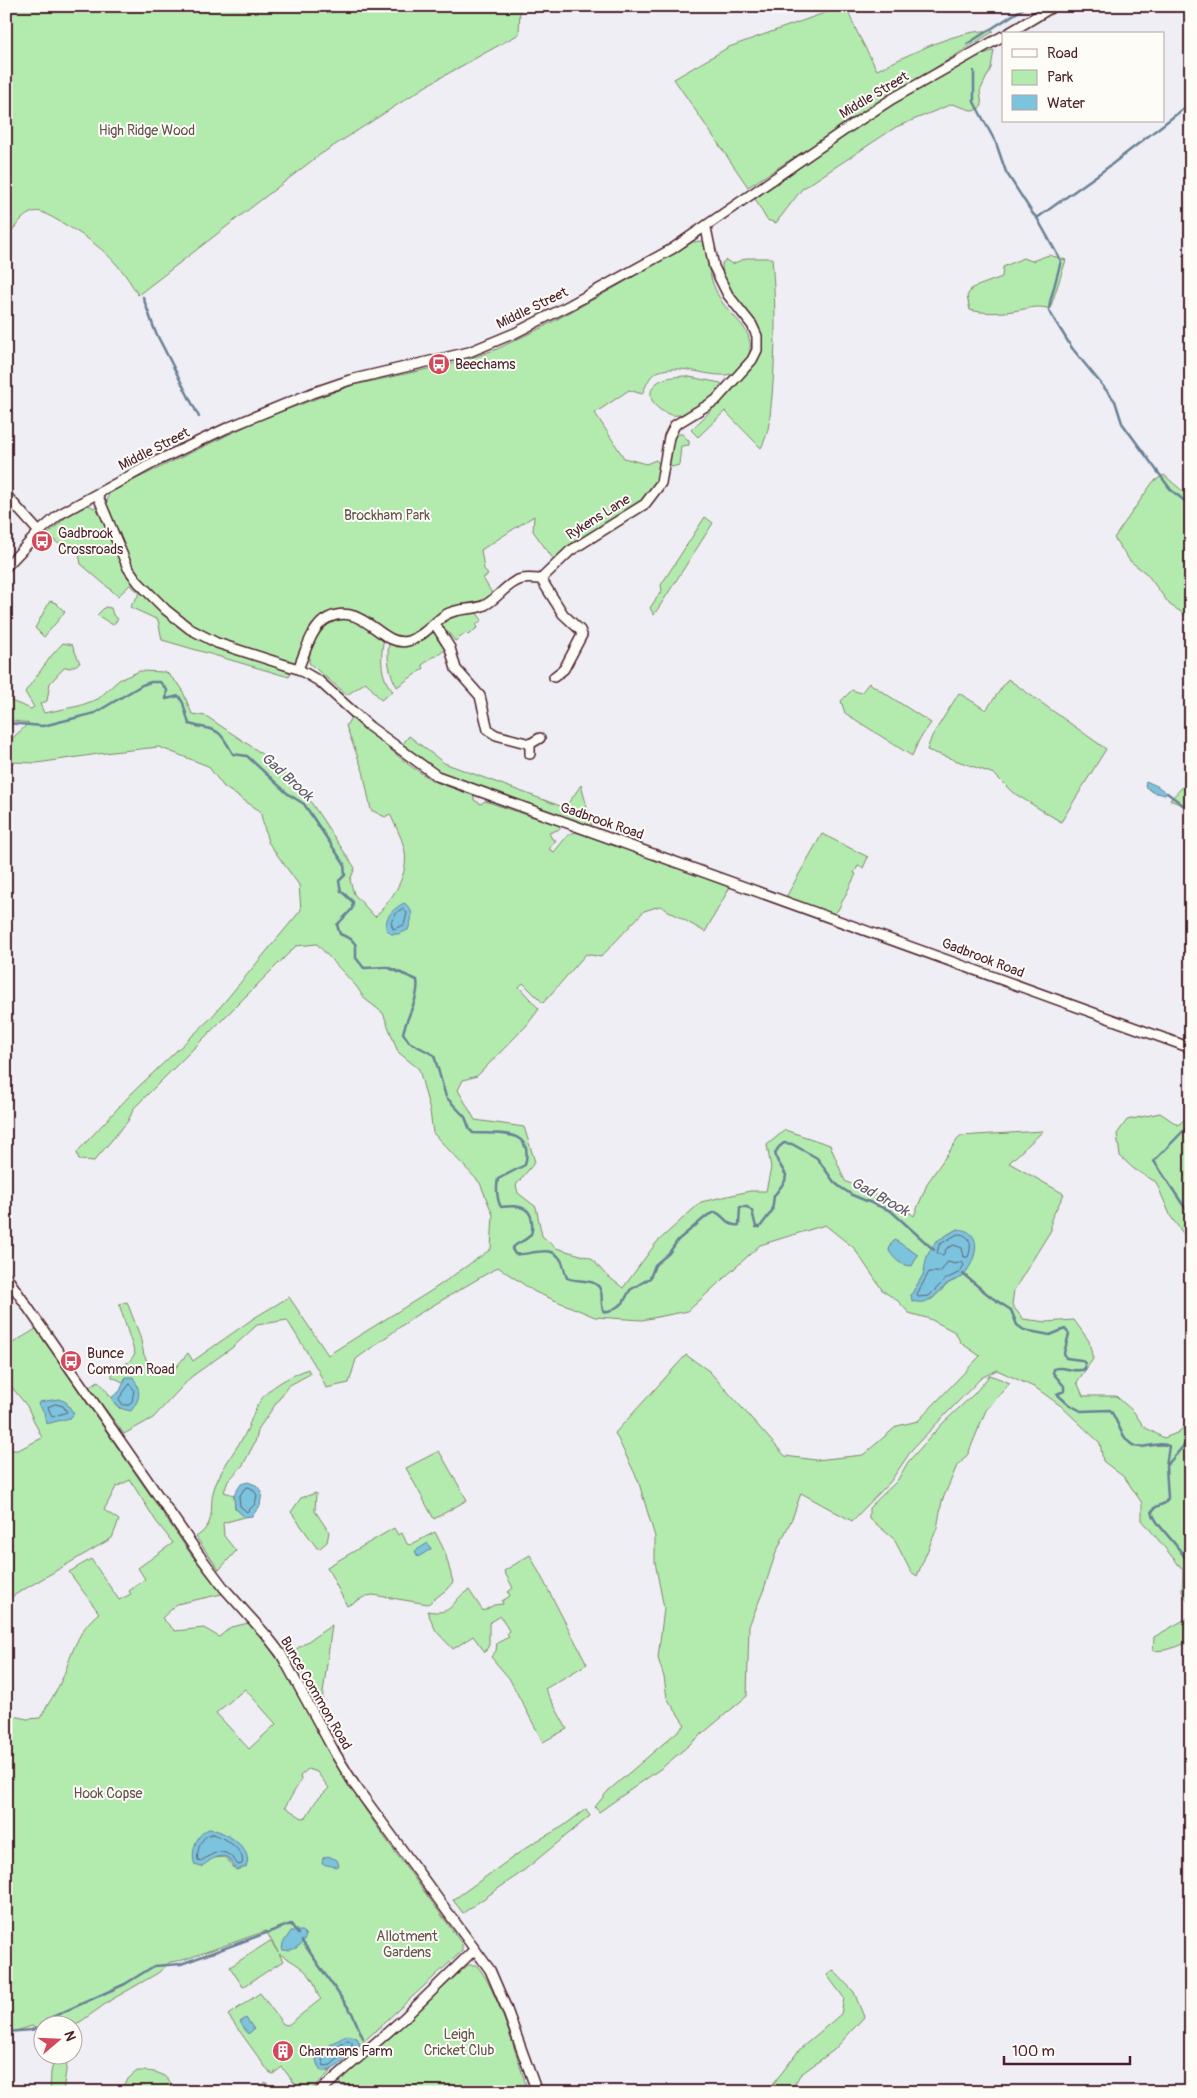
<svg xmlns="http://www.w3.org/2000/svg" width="1197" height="2098" font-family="Pangolin,sans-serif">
<rect width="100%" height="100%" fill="#efeef4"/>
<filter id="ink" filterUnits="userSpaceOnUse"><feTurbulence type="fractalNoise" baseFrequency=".02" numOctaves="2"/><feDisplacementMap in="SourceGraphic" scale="10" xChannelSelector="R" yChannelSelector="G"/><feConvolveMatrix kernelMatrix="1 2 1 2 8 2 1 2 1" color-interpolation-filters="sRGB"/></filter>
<g filter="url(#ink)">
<path fill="#b3ebaf" stroke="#7e856d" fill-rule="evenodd" d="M6,6H520V7L519,34L431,83L318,156L138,295C132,285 126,275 118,266C98,242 69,226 42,212C25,208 15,228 6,239Z
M844,6H846L857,32L877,70C909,55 959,28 994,31L849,122L748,187L674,79L729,47Z
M994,50L991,68L980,91L982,106L974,111L952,104L896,127L802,189L776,223L767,220L755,199C794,171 834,143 874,116C912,91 951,65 994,50Z
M701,241C708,250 706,256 708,266C711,279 715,291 722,302C730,314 745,324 749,338C754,354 743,374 725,375C703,376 680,363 657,372C649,375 646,387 642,394L629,390L595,413L624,458L646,464L656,460L661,466L658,483L646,500L568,547L554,560L533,531L534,516L481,550L484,569L488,575L483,578L493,595C489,597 484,601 480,602C468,607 458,602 444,611C431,620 418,637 402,637C392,638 381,627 373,621C320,586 305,637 289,677L162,640L158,620L130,607L140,593L130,585L118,596L81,564L77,544L66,549L47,535L66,517L87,504L94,508L107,502L109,492L259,420L350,386L460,362L497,349L543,327L614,288L693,242Z
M1049,255L1066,260L1050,309C1039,305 1030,308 1019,310C1003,313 985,314 970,310L967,296L972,288L1002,277L1003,267L1023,258L1032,261Z
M747,258H772C776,305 776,349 772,396C770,414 770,432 761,448L725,411L698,437L691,430C706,416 720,401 734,386C768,350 769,340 739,301C731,290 721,276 722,263L726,260L732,264Z
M684,376L721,383L722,389C710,400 696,412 679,415C662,418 639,396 658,382C665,377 675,377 684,376Z
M676,434H682L689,441V445L681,446L679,465L672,467L669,464L673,436Z
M1164,475L1186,494H1191V618L1170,605L1147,574L1130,561L1114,538L1153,482Z
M705,517L713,523L654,615L650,608L662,590L661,585Z
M50,601L56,603L65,612L44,637L35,628Z
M105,607L111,608L113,615L118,619L113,625L97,615Z
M475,611L482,620L476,625L477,628L468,635L466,633L455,641L448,632L445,634L442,624C450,613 462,613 475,611Z
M347,618L357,621L384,638C380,655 380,679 393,691L381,700L366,682L347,695L309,663C309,641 325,620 347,618Z
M432,632L440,637L437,639L445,650L435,657L434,656L422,665L424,668L397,687C390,674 386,660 389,644L393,643C409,653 418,637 432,632Z
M63,643L72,645L80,663L70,668L65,667L50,683L47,701L40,704L44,713L79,706L98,699L119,680L140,671L166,672L181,687L192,714L206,716L258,751L302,789L355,868L350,880L354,894L375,917C392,899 411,874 404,847C401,836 395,825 390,814L385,817L371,810L363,771L346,726L351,717L409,765L433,781L474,796V800L481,804L485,801L560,826V829L549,833L552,839L556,840L549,849L554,852L568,835L575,832L683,869L730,887L705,932L660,906L644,911L601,957L586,954L543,1003L523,983L519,987L539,1009L527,1025L477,1076L463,1080L458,1090L475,1120L524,1127L535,1162L516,1185L518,1193L536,1207L542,1236L556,1248L591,1258L605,1274L623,1288L656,1243L701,1202L750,1191H766L771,1168L767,1145L785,1130L830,1145L845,1181L865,1191L895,1202L914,1216L928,1182L960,1136L1043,1131L1009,1163L1064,1194L1051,1219V1230L1014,1290L1012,1305L1023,1319L1047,1322L1074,1320L1089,1341L1093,1359L1077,1382L1083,1396H1116L1134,1412L1144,1427L1164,1438L1177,1433L1191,1422V1606L1182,1592L1183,1570L1142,1520V1503L1125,1478L1103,1461L1100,1443L1061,1406L1036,1388L997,1370L981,1378L913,1448L890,1482L852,1521L801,1493L793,1516L775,1555L764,1589L749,1626L747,1696L663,1767L599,1812L595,1807L608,1791L685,1725L667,1698L664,1677L658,1658L664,1608L655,1562V1537L638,1480L615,1433L686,1355L709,1371L785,1456L816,1460L863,1455L897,1426L918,1421L980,1356L961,1343L955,1332L930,1319L909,1313L898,1301L883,1291L854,1248L825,1225L760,1245L688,1311L642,1320L595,1317L535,1292L498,1267L415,1316L356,1359L349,1383L326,1388L318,1370L287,1320L257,1325L233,1347L191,1377L153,1418L124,1434L89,1387L98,1381C108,1390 111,1400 120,1409L126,1377L123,1382L112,1377V1370L129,1362L135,1354L119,1304L127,1302L140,1336L144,1355L151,1368L173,1371L188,1353L193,1361L254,1318L289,1297L328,1355L434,1289L491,1249L493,1215L480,1183L433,1133L430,1111L419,1069L398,1052L383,1013L365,999L356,986L317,944L296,946L134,1108L128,1121L94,1161L79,1160L77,1152L132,1093L211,1018L301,910L299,885L268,842L260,811L224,787L208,766L159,747L112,752L37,763L11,762L6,769V744L29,723L6,720V699L31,709L34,707L25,692L52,655ZM957,1229L964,1276L949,1283L931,1300L911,1295L947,1235Z
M1008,679L1106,749L1061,822L1012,792L994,774L927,750L932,736L959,693L986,710Z
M869,683L931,723L919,740L912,756L845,713L841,701L852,690L861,693Z
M409,736L444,763L563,807L570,801L581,785L593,829L440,773L402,745Z
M1191,778V809L1170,800Z
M822,834L868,857L863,868L858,866L854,873L856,874L838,910L833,915L786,897Z
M1160,1113L1178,1125L1191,1114V1244L1171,1217L1156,1182L1134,1169L1120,1156L1117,1134L1127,1120Z
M36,1329L190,1553L222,1594L177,1604L162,1618L175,1631L204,1628L219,1637L231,1627L249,1623C290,1667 312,1726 344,1777C380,1835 423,1888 462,1944V1951L360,2045L357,2038L327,2072L333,2069L309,2092H301L282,2067L273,2074L269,2072L228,2015L260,1993L283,2024L288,2025L321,1999C317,1995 317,1991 315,1985C309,1970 292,1961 279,1954L283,1961L243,1987L230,1967L270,1941L278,1952L266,1931L183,1960L170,1962L158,1973L111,2000L73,2027L42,2026V2032L32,2026L6,2034V1714L27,1719L40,1718C48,1704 57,1691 63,1677C72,1654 78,1629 99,1613L69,1572L91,1559L119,1600L131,1594L129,1591L145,1579L138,1568L173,1543L156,1521L130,1480L116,1487L104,1510L119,1520L112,1538L6,1600V1450H18L42,1438L27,1406L6,1380V1347ZM245,1689L276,1724L249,1749L216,1713ZM308,1769L317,1772L329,1788L316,1801L306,1817L302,1818L285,1807L301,1780L300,1776ZM219,1831L240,1845L233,1868L226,1857L213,1858Z
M308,1369L310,1374L288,1386L259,1428L255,1442L243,1465L228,1481L224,1492L234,1495L235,1508L244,1517L223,1523L224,1536L236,1551L219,1570L196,1537C219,1522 207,1506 215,1486C222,1468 234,1452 244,1436C250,1426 252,1414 258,1404C269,1386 289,1377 308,1369Z
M990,1375L1010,1383L986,1410L968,1454L956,1468L942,1501L937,1528L917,1576L911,1572L894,1539L869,1518V1508L897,1481L908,1462L943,1423L974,1394Z
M439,1451L467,1500L434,1519L406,1468Z
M316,1493L315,1511L329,1532L327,1542L320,1548H317L291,1512L301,1498Z
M394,1528L398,1535L402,1533L407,1544L410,1545L435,1532L445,1552L453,1582L446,1590L428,1604L373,1595L366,1596L347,1606L327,1567Z
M530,1555L587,1664L545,1689L567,1729L543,1742L509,1678L491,1657L496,1651L497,1643L509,1637L507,1633L509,1631L501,1616L489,1623V1645L485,1652L473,1636L453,1649L436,1631L427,1611C456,1616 449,1601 469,1590L483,1611L494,1605L503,1604L502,1601L510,1596L508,1592L513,1588L504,1571Z
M1191,1616V1642L1165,1650L1153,1651L1154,1637Z
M332,1625L321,1709L302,1673L301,1664L295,1650Z
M586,1809L590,1816L522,1872L463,1913L453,1900L533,1843L562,1827Z
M468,1965H476C495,1982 520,2065 528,2092H351L338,2082Z
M833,1970L854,1992L864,2017L834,2050L800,2075L790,2092H767L800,2049L841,2014L844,1998L827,1975Z
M55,2056H66L67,2063L63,2092H50L51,2072Z
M137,2071C152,2071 166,2071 172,2087L167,2092H118L128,2079Z
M266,2082L273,2092H252Z"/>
<path fill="#7cc3dd" stroke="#688196" d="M1146,781L1157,786L1167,793L1165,795L1153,792L1145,786Z
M404,903C415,910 412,919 408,930L398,934H391L386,929C385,916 393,909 404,903Z
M957,1229C979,1230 979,1249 970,1266C968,1268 966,1274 964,1276C960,1279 952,1280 947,1284C935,1295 929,1306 912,1301L911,1295L923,1275L927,1256L935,1242Z
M895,1240L918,1255L912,1266C900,1265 896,1261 889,1251L890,1245Z
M126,1377H133C141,1391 141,1398 131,1411C121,1409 114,1407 112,1397L120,1391Z
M59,1399L66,1402L74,1414L70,1418L46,1424L44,1412L38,1404L39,1402Z
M248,1482L256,1485L262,1492L260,1506L252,1516L244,1517L235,1508L234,1495L241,1484Z
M428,1543L431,1549L418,1557L415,1551Z
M209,1829C224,1830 255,1849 246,1867L236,1870C233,1867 232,1862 229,1859C220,1851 208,1862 201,1867L195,1865C190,1852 196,1834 209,1829Z
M328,1856L337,1860L339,1865L336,1867L322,1864L323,1858Z
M291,1931H302L306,1935C304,1946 292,1952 282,1950L283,1943Z
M246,2018L254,2029L248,2034L240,2022Z
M348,2035L357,2038L360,2045C349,2055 336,2073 321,2071C319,2067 316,2063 316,2059C316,2052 341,2038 348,2035Z"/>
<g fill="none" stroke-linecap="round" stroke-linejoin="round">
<path stroke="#5e6172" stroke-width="1" d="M403,909L407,913L404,925L393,929L391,922L397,912Z
M958,1234C972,1234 972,1247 968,1257H964L962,1248L954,1245L947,1248L943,1255L937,1254L939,1245Z
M948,1262L955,1264L962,1262L964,1265L960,1272L946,1279L929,1296L918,1297L917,1294L929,1272H940Z
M130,1384L134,1390L132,1401L129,1405H123L119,1399Z
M56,1404L63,1406L67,1412L52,1417L48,1407Z
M248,1487L253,1489L257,1495L255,1504L247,1512L240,1506L239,1497L244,1489Z
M213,1834C224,1837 246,1851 242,1864L238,1865C226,1847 217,1850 201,1861L198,1860C196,1850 202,1834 213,1834Z
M348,2040L352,2042V2045L331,2065L324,2066L322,2058Z"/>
<path stroke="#688196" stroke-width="2.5" d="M967,44L1027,6
M974,71V102L996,143L1006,172L1033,214L1037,218L1061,261L1050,302L1049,311L1072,348L1115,401L1122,423L1171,490L1191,506
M1037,218L1107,168L1191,103
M143,297L155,331L199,417
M6,723L43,726L95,713L142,685L151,682H160L167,690L166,699L179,696L183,703L189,724C218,732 217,725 233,754L247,756L288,794L304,804L344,864L345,875L339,881L341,891L353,902L352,909L337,925L340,934L351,939L356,945V958L364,968L387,967L417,980C420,997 407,1016 403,1033L409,1042L434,1055L446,1097L465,1117L470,1130L473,1133C498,1134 535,1128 525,1165L498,1179C496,1187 497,1200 501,1207C515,1205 531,1205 532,1222C532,1227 533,1230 531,1234C526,1242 516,1242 512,1249L515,1254C531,1256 553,1242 562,1262C564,1267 565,1273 567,1278C577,1283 598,1277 601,1292C603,1300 600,1305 604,1312H609L623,1303L630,1290L650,1278L655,1265L669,1253L678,1240L708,1215L715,1212C725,1215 726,1227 739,1225L740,1207H747L752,1211L756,1227H760L772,1211L774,1196L785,1181L786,1175L777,1160L775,1153L779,1147L784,1143L792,1144L817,1158L834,1182L840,1187L852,1195L891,1211L934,1250
M1167,793L1191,811
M1191,1123L1154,1161L1191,1217
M963,1274L991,1297L1011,1310L1017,1325L1024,1330L1050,1335L1065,1329L1069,1334L1064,1353L1066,1358L1081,1360L1085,1363V1369C1074,1374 1064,1365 1054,1369L1053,1373L1064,1386V1391L1057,1394L1068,1404L1081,1411L1110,1410C1118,1420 1120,1436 1131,1444C1141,1452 1158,1440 1169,1446L1166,1466L1168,1498L1165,1503L1156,1507L1152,1511C1154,1524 1177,1543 1185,1558C1191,1570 1182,1591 1191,1598
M1168,1464L1191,1437
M302,1941L352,2013L363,2038
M6,2032L31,2030L38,2028L48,2019L125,1984L154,1966L181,1964L291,1924L298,1934"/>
<g stroke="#4a1f2b" stroke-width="12">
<path id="minor" d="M1007,34L1054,6
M97,494L128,568L138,582L166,610L190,629L217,643L298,669L319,681L370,727L437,776L1191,1048
M6,495L39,532
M6,567L39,532L60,514L157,461L227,428L312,393L350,380L469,352L515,333L570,305L672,249L846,129L892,99L1003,36
M541,579L563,614L580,630L582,635L564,669L554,677
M435,624L450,648L456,669L480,696L488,730L496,735L530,744
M298,669C305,653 312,625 328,618C364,601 381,648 408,641C423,637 433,623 445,615C459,607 472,611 485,605C497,599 509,581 522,579C528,578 535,579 541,579L570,551L645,504L661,483L669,437L675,425L716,400L752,360L757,350V336L752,325L728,295L714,267L706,228
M530,754V744L540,738
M6,1276L200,1556L224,1588L267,1636L281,1654L335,1753L354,1784L490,1970L506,2007L537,2092
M319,2092L404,2018L475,1949"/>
</g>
<use href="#minor" stroke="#fdfcf7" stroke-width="9"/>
</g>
</g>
<defs>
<g id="bus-disc" transform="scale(1.125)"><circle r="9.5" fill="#d1495b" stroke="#fdfcf7"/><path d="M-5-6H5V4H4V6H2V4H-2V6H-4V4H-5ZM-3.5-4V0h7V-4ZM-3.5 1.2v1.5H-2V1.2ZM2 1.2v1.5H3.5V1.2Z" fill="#fff"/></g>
<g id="building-disc" transform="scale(1.125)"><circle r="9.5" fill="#d1495b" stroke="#fdfcf7"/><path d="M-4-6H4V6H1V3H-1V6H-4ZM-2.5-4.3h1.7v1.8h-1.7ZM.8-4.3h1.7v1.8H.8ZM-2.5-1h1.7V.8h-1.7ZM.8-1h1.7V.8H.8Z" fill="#fff"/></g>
</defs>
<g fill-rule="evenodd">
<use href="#bus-disc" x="439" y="364"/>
<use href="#bus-disc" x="42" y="541"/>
<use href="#bus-disc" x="71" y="1361"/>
<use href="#building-disc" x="283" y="2051"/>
</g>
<g text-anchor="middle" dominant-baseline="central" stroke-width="4" stroke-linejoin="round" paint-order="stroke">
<g font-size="14" fill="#4a1f2b" stroke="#fdfcf7">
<text transform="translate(874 95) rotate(-31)">Middle Street</text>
<text transform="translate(532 308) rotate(-26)">Middle Street</text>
<text transform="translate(154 449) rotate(-27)">Middle Street</text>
<text transform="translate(598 517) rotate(-32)">Rykens Lane</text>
<text transform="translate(602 821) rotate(19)">Gadbrook Road</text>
<text transform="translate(983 958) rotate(21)">Gadbrook Road</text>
<text transform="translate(316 1693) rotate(60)">Bunce Common Road</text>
</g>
<g font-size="14" fill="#64524c" stroke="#fdfcf7">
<text x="147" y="130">High Ridge Wood</text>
<text x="387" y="515">Brockham Park</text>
<text x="108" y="1793">Hook Copse</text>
<text x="407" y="1936">Allotment<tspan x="407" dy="16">Gardens</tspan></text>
<text x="459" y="2034">Leigh<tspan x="459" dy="16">Cricket Club</tspan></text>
</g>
<g font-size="14" fill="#4a1f2b" stroke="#fdfcf7" text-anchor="start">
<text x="455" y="364">Beechams</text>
<text x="58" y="533">Gadbrook<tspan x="58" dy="16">Crossroads</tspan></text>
<text x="87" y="1353">Bunce<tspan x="87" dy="16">Common Road</tspan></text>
<text x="299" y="2051">Charmans Farm</text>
</g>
<g font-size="15" font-style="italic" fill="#5c5869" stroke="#fdfcf7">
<text transform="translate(287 777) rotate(42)">Gad Brook</text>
<text transform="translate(880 1197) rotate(29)">Gad Brook</text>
</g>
</g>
<rect width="1197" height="2098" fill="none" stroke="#fdfcf7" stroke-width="25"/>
<rect x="12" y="12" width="1172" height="2073" fill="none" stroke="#4a1f2b" stroke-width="2" filter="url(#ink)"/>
<rect x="1002" y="32" width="162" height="90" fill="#fdfcf7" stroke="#b5a4a5"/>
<rect x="1012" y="49" width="25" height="8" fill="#fdfcf7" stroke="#b5a4a5"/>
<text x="1047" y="58" font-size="15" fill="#4a1f2b">Road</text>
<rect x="1012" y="70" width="25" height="15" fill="#b3ebaf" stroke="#b5a4a5"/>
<text x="1047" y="82" font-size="15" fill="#4a1f2b">Park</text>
<rect x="1012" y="95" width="25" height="15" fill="#7cc3dd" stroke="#b5a4a5"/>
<text x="1047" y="108" font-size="15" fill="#4a1f2b">Water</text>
<g transform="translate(58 2040) rotate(71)"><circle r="24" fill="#fdfcf7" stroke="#b5a4a5"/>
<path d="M0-4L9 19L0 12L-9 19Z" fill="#d1495b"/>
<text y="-8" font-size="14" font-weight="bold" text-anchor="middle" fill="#4a1f2b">N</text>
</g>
<path d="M1004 2056v8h126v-8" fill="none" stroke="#4a1f2b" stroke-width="2.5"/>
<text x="1012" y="2056" font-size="15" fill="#4a1f2b" stroke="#fdfcf7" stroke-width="4" paint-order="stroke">100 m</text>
</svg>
